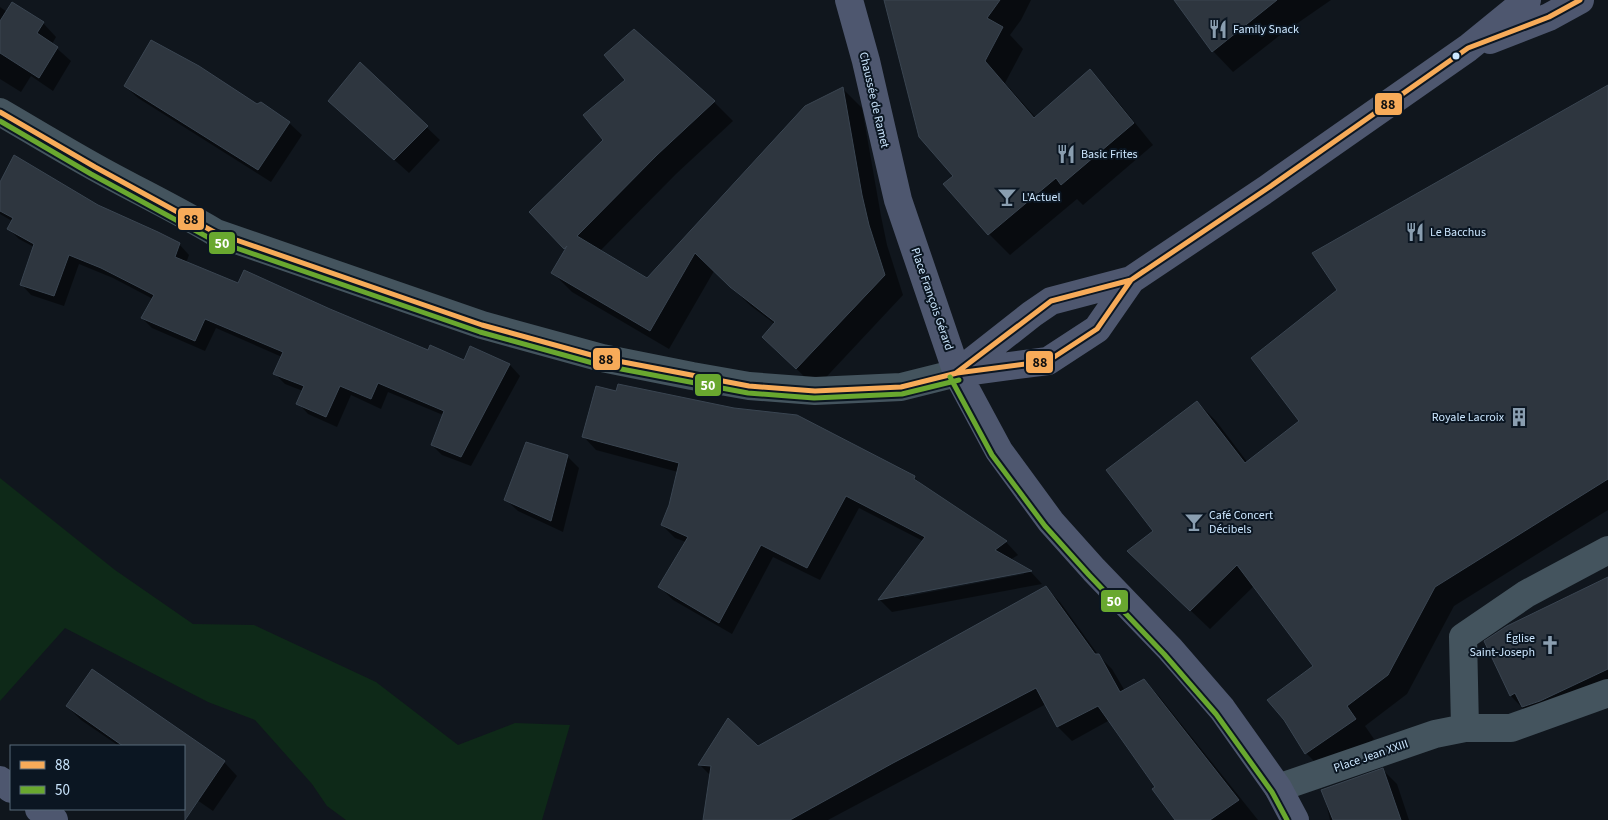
<svg xmlns="http://www.w3.org/2000/svg" width="1608" height="820" font-family="'Source Sans 3',sans-serif">
<rect width="100%" height="100%" fill="#10161d"/>
<path fill="#0e2918" d="M0,478L115,570L193,624L254,625L376,682L458,745L515,723L570,725L542,820H346L327,806L312,784L255,720L208,702L65,628L0,701Z"/>
<path fill="#0007" fill-rule="evenodd" d="M885,0H1031L1021,20L1010,35L1023,49L1005,83L1036,118L1090,71L1110,92L1153,145L1083,205L1077,199L1010,255L989,234L955,176Z
M1201,0H1331L1279,36L1233,72L1213,51Z
M0,7L7,12L43,23L56,37L52,44L71,61L53,91L31,76L21,92L0,79Z
M634,31L714,102L733,121L676,174L600,251L648,280L843,89L862,108L881,216L887,245L903,295L816,388L764,337L775,324L751,306L714,271L669,349L572,292L553,273L567,249L530,212L604,140L627,80Z
M360,64L440,140L409,173L329,101Z
M125,86L257,106L260,103L289,123L302,135L271,182L138,98Z
M1608,86V510L1454,606L1407,694L1365,726L1374,739L1325,772L1306,753L1285,719L1314,666L1254,586L1210,629L1148,570L1155,531L1197,402L1216,421L1248,463L1301,421Z
M0,184L97,207L179,244L189,255L186,263L238,284L330,310L428,351L465,362L471,348L510,365L520,376L471,466L442,455L432,445L443,415L388,392L381,409L351,395L337,427L308,414L298,403L303,391L285,384L275,374L282,357L216,328L205,351L152,328L142,318L153,299L113,278L79,264L64,306L31,295L21,284L34,247L19,239L8,228L12,221L0,214Z
M584,437L914,477L924,487L1006,542L1018,555L1010,560L1031,572L1042,584L892,612L880,600L923,541L859,508L820,580L773,557L732,634L673,600L660,587L686,542L675,538L662,525L670,505L678,472L596,450ZM1024,572V574L904,597V594Z
M567,456L579,468L563,532L518,511L506,500Z
M1608,579V702L1533,719L1511,696L1486,642Z
M1046,588L1060,602L1099,656L1112,669L1125,691L1144,681L1158,695L1258,820H1177L1157,787L1110,720L1072,741L1058,727L1046,704L828,820H705L711,776L700,765L758,748Z
M92,671L224,762L237,776L213,811L184,791V746H119L81,720L67,706Z
M1383,770L1397,784L1409,820H1330L1323,790Z"/>
<path fill="#2e363f" stroke="#3a4551" d="M884,0H1000L987,18L1003,27L985,61L1034,118L1090,69L1134,123L1061,185L1056,178L988,235L943,184L953,176L919,137Z
M1174,0H1277L1212,52Z
M12,2L44,22L37,33L58,47L39,78L0,53V21Z
M634,29L715,101L657,155L577,236L647,278L805,106L843,87L862,195L869,225L885,275L796,369L762,337L775,322L730,287L695,253L650,331L551,273L567,246L564,249L529,212L603,140L583,115L625,80L604,55Z
M151,40L199,66L257,104L261,102L290,122L258,170L124,86Z
M360,62L428,126L394,160L328,101Z
M1608,85V479L1435,587L1388,675L1347,706L1356,719L1305,754L1284,720L1267,700L1313,666L1237,565L1190,611L1127,551L1153,531L1106,470L1197,401L1245,463L1299,421L1251,358L1337,290L1312,253Z
M14,155L98,205L158,232L180,243L175,257L238,283L244,270L330,309L428,350L430,345L464,360L470,346L510,364L461,457L431,445L444,411L378,383L371,399L340,386L326,417L296,404L304,386L273,374L283,352L205,319L195,341L141,318L154,295L101,268L69,255L54,296L20,285L34,244L7,229L13,218L0,211V182Z
M618,384L734,408L797,415L915,476L914,479L1007,541L995,550L1032,571L878,600L925,537L846,496L807,568L761,545L719,623L658,587L688,537L661,525L669,505L679,463L582,437L596,386L616,391Z
M526,442L568,455L551,521L504,500Z
M1608,577V669L1540,701L1522,707L1515,693L1510,696L1484,641L1507,626Z
M1046,586L1095,654H1099L1120,692L1144,679L1239,800L1210,820H1175L1152,789L1155,787L1098,706L1057,727L1036,688L893,763L790,820H703L711,766L698,765L728,718L758,746Z
M92,669L225,761L185,820L184,746H123L66,706Z
M1383,768L1401,820H1333L1321,790Z"/>
<g fill="none" stroke-linecap="round" stroke-linejoin="round">
<path stroke="#44545e" stroke-width="28" d="M0,112C36,133 72,155 109,175C144,194 181,212 216,233L482,325L602,358L692,376L749,386L815,391L901,387L957,373
M1465,728L1463,637L1526,594L1608,550
M1278,788L1435,734L1465,728H1511L1608,693"/>
<path stroke="#4e576f" stroke-width="28" d="M849,0L866,61L898,200L957,373L999,451L1051,522L1094,570L1170,649L1222,709L1278,788L1295,820
M1490,40L1549,17L1580,0
M957,373L1032,314L1051,301L1131,280L1268,188L1468,48L1527,0
M957,373L1048,361L1097,329L1131,280
M0,780L11,789
M39,809L54,820"/>
<g stroke="#0b1622" stroke-width="9">
<path id="bus-1" d="M0,112L95,167L216,233L482,325L602,358L749,386L815,391L901,387L957,373L1048,361L1097,329L1131,280L1268,188L1468,48L1549,17L1580,0
M956,373L1051,301L1131,280L1144,271"/>
</g>
<g stroke="#0b1622" stroke-width="9">
<path id="bus-2" d="M0,121L91,174L213,240L480,332L600,365L748,393L814,398L902,394L959,380
M950,377L992,455L1045,526L1089,575L1164,654L1216,714L1272,792L1287,820"/>
</g>
<use href="#bus-1" stroke="#f7ab59" stroke-width="5"/>
<use href="#bus-2" stroke="#69a82f" stroke-width="5"/>
</g>
<defs>
<g id="restaurant-bare" transform="scale(1.5)"><path d="M-5-6h1v4h1v-4h1v4h1v-4h1v5L-1.5 .5V6h-2V.5L-5-1ZM5-6V6H3V1.5H1.5Q1.5-4 5-6Z" fill="#8a9eb0" stroke="#0b1622" stroke-width="2.5" paint-order="stroke"/></g>
<g id="bar-bare" transform="scale(1.5)"><path d="M-6-5H6L.8 .8V4.5H3.5V6h-7V4.5H-.8V.8Z" fill="#8a9eb0" stroke="#0b1622" stroke-width="2.5" paint-order="stroke"/></g>
<g id="building-bare" transform="scale(1.5)"><path d="M-4-6H4V6H1V3H-1V6H-4ZM-2.5-4.3h1.7v1.8h-1.7ZM.8-4.3h1.7v1.8H.8ZM-2.5-1h1.7V.8h-1.7ZM.8-1h1.7V.8H.8Z" fill="#8a9eb0" stroke="#0b1622" stroke-width="2.5" paint-order="stroke"/></g>
<g id="church-bare" transform="scale(1.5)"><path d="M-1.2-6h2.4v3.5h3.3v2.4h-3.3V6h-2.4V-.1h-3.3v-2.4h3.3Z" fill="#8a9eb0" stroke="#0b1622" stroke-width="2.5" paint-order="stroke"/></g>
</defs>
<g fill-rule="evenodd">
<use href="#restaurant-bare" x="1218" y="29"/>
<use href="#restaurant-bare" x="1066" y="154"/>
<use href="#bar-bare" x="1007" y="197"/>
<use href="#restaurant-bare" x="1415" y="232"/>
<use href="#building-bare" x="1519" y="417"/>
<use href="#bar-bare" x="1194" y="522"/>
<use href="#church-bare" x="1550" y="645"/>
</g>
<circle fill="#cce7ff" stroke="#0b1622" stroke-width="2" cx="1456" cy="56" r="4.5"/>
<g text-anchor="middle" dominant-baseline="central" stroke-width="4" stroke-linejoin="round" paint-order="stroke">
<g font-size="12" fill="#cce7ff" stroke="#0b1622" text-anchor="start">
<text x="1233" y="29">Family Snack</text>
<text x="1081" y="154">Basic Frites</text>
<text x="1022" y="197">L'Actuel</text>
<text x="1430" y="232">Le Bacchus</text>
<text x="1504" y="417" text-anchor="end">Royale Lacroix</text>
<text x="1209" y="515">Café Concert<tspan x="1209" dy="14">Décibels</tspan></text>
<text x="1535" y="638" text-anchor="end">Église<tspan x="1535" dy="14">Saint-Joseph</tspan></text>
</g>
<g font-size="12" fill="#cce7ff" stroke="#0b1622">
<text transform="translate(874 100) rotate(77)">Chaussée de Ramet</text>
<text transform="translate(932 299) rotate(71)">Place François Gérard</text>
<text transform="translate(1371 756) rotate(-19)">Place Jean XXIII</text>
</g>
</g>
<g stroke="#0b1622" stroke-width="2">
<rect x="1374" y="92" width="29" height="24" rx="5" fill="#f7ab59"/>
<rect x="177" y="207" width="28" height="24" rx="5" fill="#f7ab59"/>
<rect x="208" y="231" width="28" height="24" rx="5" fill="#69a82f"/>
<rect x="592" y="347" width="29" height="24" rx="5" fill="#f7ab59"/>
<rect x="1025" y="350" width="29" height="24" rx="5" fill="#f7ab59"/>
<rect x="694" y="373" width="28" height="24" rx="5" fill="#69a82f"/>
<rect x="1100" y="589" width="29" height="24" rx="5" fill="#69a82f"/>
</g>
<g font-size="14" text-anchor="middle" font-weight="bold" fill="#fff">
<text x="222" y="248">50</text>
<text x="708" y="390">50</text>
<text x="1114" y="606">50</text>
</g>
<g font-size="14" text-anchor="middle" font-weight="bold" fill="#111">
<text x="1388" y="109">88</text>
<text x="191" y="224">88</text>
<text x="606" y="364">88</text>
<text x="1040" y="367">88</text>
</g>
<rect x="10" y="745" width="175" height="65" fill="#0b1622" stroke="#586a7a"/>
<rect x="20" y="761" width="25" height="8" fill="#f7ab59" stroke="#586a7a"/>
<text x="55" y="770" font-size="15" fill="#cce7ff">88</text>
<rect x="20" y="786" width="25" height="8" fill="#69a82f" stroke="#586a7a"/>
<text x="55" y="795" font-size="15" fill="#cce7ff">50</text>
</svg>
